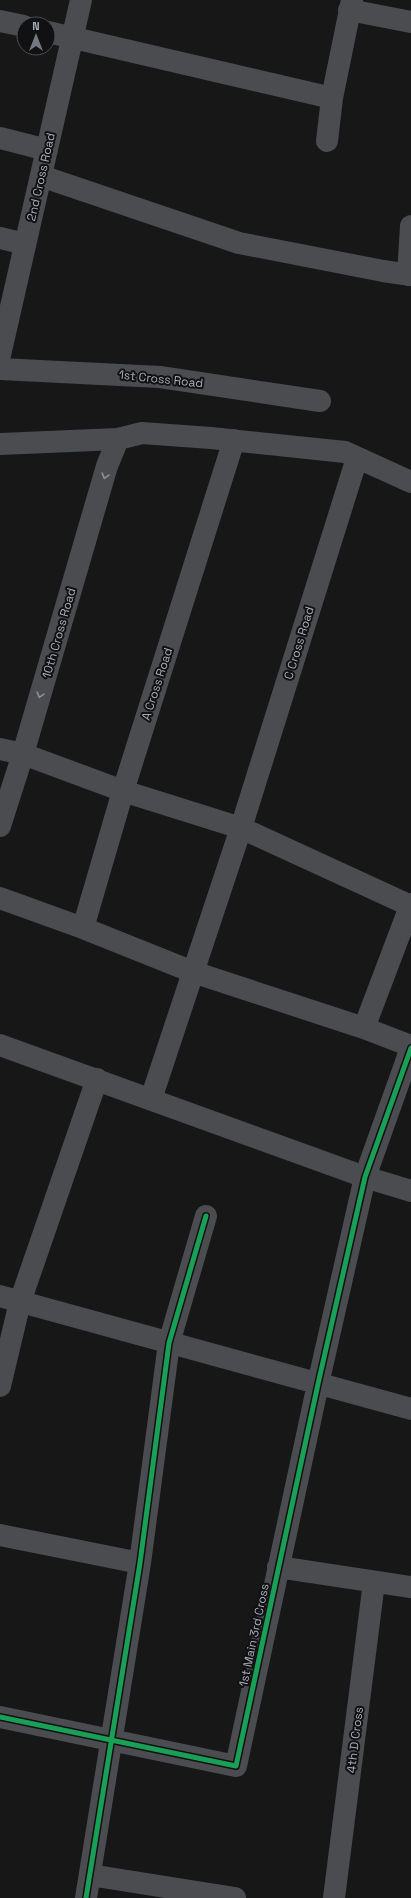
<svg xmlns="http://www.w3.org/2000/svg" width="411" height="1898" font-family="'Space Grotesk',sans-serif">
<rect width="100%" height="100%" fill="#171717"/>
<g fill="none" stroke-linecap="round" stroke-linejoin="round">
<path stroke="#4b4c50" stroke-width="22" d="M349,10L411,22
M0,21L24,26
M48,32L332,98
M0,138L47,150
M327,141L332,98L352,0
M41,176L239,243L383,271L411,275
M0,238L25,244
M408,275L411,226
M0,355L81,0
M0,369L160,377L320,401
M0,444L118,439L142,433L211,438L345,452L411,482
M0,749L23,754L123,791L241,828L411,906
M0,826L23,754L107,466L118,439
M0,898L83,928L193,972L364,1028
M411,904L364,1028L411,1046
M83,928L123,791L234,440
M0,1045L365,1177L411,1191
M151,1099L241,828L357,458
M0,1296L411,1409
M0,1386L20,1302L97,1079
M0,1535L140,1563
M278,1567L411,1587
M0,1717L236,1766L318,1384L365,1177L411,1048
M90,1875L235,1898
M86,1898L140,1563L169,1343L206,1216
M334,1898L374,1582"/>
<g stroke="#111113" stroke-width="8">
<path id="cycleway" d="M0,1717L236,1766L318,1384L365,1177L411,1048
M86,1898L140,1563L169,1343L206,1216"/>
</g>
<use href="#cycleway" stroke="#1a9f57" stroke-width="5"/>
</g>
<defs><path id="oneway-chevron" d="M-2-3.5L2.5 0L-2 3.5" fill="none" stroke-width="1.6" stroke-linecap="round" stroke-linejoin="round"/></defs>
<g stroke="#8c9099">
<use href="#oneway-chevron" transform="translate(105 476) rotate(106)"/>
<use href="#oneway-chevron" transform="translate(40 695) rotate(106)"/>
</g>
<g text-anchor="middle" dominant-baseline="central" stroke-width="4" stroke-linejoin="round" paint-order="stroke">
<g font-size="12" fill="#a8adb8" stroke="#111113">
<text transform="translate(41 177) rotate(-77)">2nd Cross Road</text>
<text transform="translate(161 379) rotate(6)">1st Cross Road</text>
<text transform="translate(59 633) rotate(-74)">10th Cross Road</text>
<text transform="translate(299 643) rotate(-73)">C Cross Road</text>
<text transform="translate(157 684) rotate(-72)">A Cross Road</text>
<text transform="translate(254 1635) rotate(-78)">1st Main 3rd Cross</text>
<text transform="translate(355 1740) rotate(-83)">4th D Cross</text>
</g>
</g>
<g transform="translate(36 36)"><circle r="19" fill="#111113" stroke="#4d4f55"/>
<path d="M0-3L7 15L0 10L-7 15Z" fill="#757880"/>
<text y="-6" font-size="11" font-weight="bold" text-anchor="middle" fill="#a8adb8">N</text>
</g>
</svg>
